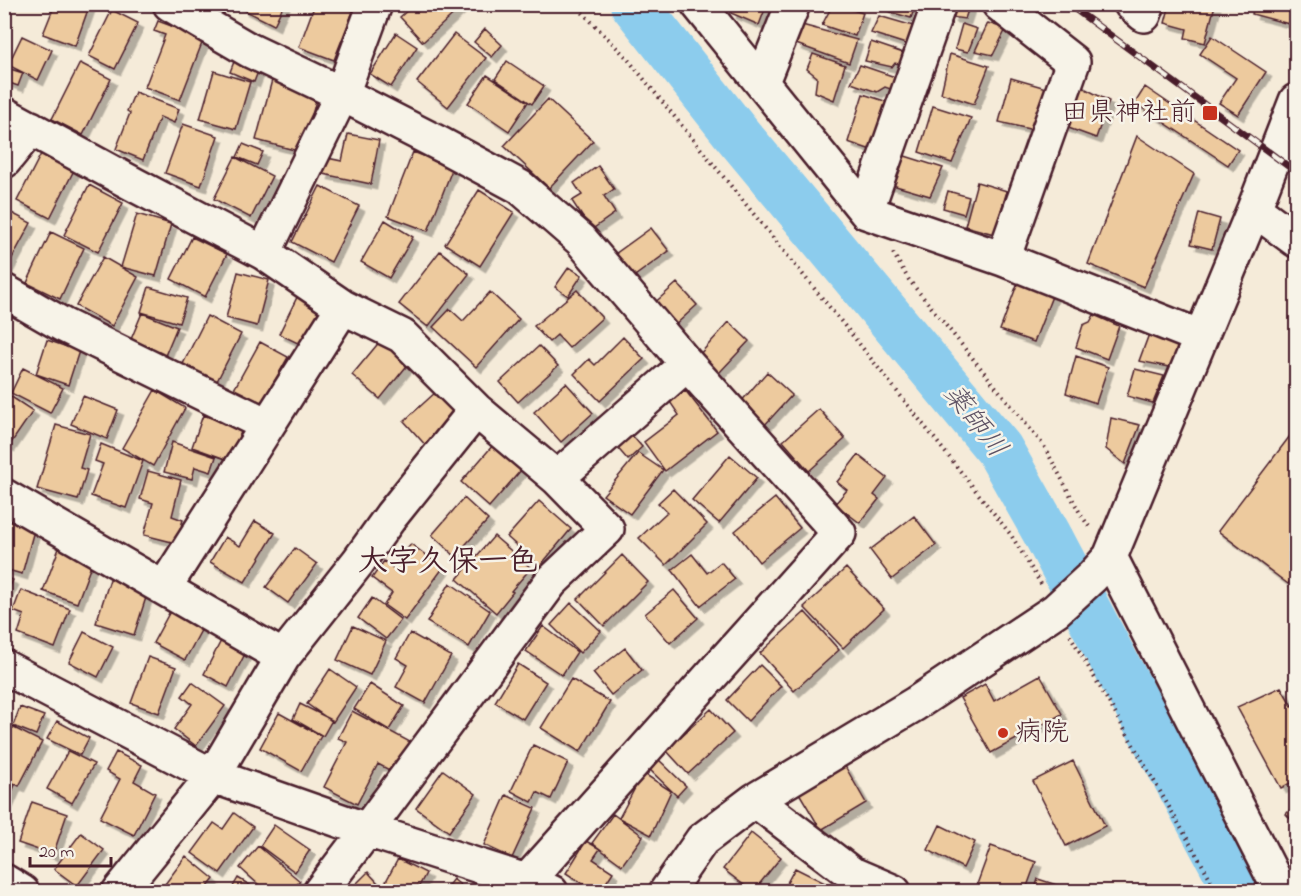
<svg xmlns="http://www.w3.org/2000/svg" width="1301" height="896" font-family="'Indie Flower','Klee One',sans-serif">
<defs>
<filter id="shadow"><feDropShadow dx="5.5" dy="5.5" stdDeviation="0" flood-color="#0004"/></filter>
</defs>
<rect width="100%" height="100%" fill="#f5ebd9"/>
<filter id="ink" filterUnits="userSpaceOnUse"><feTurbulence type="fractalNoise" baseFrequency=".0167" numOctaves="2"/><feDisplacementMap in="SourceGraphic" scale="12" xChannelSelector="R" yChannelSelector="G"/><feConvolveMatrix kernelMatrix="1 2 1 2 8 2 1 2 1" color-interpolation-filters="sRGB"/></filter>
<g filter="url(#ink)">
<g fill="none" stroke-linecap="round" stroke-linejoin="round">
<path stroke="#8ccced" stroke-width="48" d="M634,4L735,132L999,449L1047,534L1115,663L1238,892"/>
</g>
<path fill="#edca9e" stroke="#4a1f2b" stroke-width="1.5" filter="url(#shadow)" d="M55,4H90L75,46L43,34Z
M244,4H284L274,25L242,9Z
M315,4H342L354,9L334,60L299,47Z
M407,4H457L460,8L423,42L400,17L410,8Z
M733,4H767L759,25L731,13Z
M833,4L863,13L855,36L822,25Z
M889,4H916L911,18L887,11Z
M955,4H970L965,19L950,17Z
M1170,4L1215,5L1205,43L1185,38L1187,29L1165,23Z
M1254,4H1295L1289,24L1252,14Z
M112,10L138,23L115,69L89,56Z
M879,16L917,27L909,45L871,33Z
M158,21L204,38L180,100L145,87L165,35L154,31Z
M988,23L1006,29L993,55L975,51Z
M962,24L977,29L968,52L955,49Z
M802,25L857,40L849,63L796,44Z
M485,29L502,45L492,57L474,42Z
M396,33L417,47L391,87L370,74Z
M454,34L486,58L448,107L417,82Z
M22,36L52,50L38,80L8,65Z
M1212,36L1266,72L1238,115L1219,103L1236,78L1200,54Z
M871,42L912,56L907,66L895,63L892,67L865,61Z
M813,54L845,65L834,100L815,92L817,77L807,69Z
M950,54L989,66L974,104L941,93Z
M235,59L259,69L254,82L230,72Z
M507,61L544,86L532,104L495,79Z
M80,63L111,79L83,135L52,119Z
M860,65L901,79L896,91L885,87L877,92L851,83Z
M7,68L23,73L18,86L4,81V75Z
M214,71L250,82L236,129L200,119Z
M487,75L528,102L509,131L468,103Z
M1011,78L1053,90L1038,131L999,122Z
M272,80L318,93L302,152L256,140Z
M1082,87L1109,101L1096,138L1063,126L1075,99Z
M1145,87L1238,150L1228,165L1135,103Z
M135,92L179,109L174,123L160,117L143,160L116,149L130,113L127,111Z
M863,94L894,104L877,152L848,142Z
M548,99L593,141L549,188L504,146Z
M933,106L971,118L952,163L919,152Z
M183,124L218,136L201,186L165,173Z
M348,134L379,140L371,184L323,174L327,158L342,161Z
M1137,136L1194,174L1144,287L1088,264Z
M243,144L263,152L257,165L237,157Z
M43,150L76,166L50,218L17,201Z
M413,152L453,167L428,231L388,216Z
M905,156L943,168L930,196L889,184Z
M235,157L272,176L251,218L214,199Z
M598,166L614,189L604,196L615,213L591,230L572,201L582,195L574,183Z
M977,182L1007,191L994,234L965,226Z
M89,185L123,203L98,252L64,235Z
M320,186L359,206L331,262L292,242Z
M479,190L514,212L480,266L445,244Z
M948,191L969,197L964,214L943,208Z
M4,209L31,223L4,273Z
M1199,213L1220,219L1212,249L1191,244Z
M137,214L171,224L156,276L121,267Z
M385,220L413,237L389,278L361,262Z
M651,228L669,251L632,278L615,254Z
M51,232L84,248L60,299L27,283Z
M192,237L227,254L205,297L171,279Z
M440,251L469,274L428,327L399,304Z
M103,257L138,277L112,326L76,306Z
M569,267L582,275L568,296L555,287Z
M238,272L269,280L257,326L226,318Z
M1021,274L1056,286L1034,342L1000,330Z
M677,283L697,305L672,328L651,306Z
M303,285L332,302L310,349L279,334Z
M149,287L187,298L179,323L141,312Z
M577,290L602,318L569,348L557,335L549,342L534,326Z
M490,292L519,319L476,367L433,327L450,309L463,321Z
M142,313L177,327L164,358L129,344Z
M1094,315L1119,326L1107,359L1076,347L1083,325L1090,322Z
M207,316L241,334L216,383L182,366Z
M729,322L749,341L719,373L699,355Z
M1152,326L1184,336L1169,367L1139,361Z
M386,334L414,357L380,399L352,375Z
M623,337L644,359L600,401L574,374L589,359L595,365Z
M47,340L79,351L68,385L36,374Z
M260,342L288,357L259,409L232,393Z
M539,346L558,366L518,402L500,382Z
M1076,356L1108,367L1096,403L1066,393Z
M23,368L63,388L50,413L11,393Z
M1135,369L1164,376L1153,403L1127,396Z
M767,372L792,395L763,427L739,404Z
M447,382L471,409L428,448L404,421Z
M566,383L593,413L561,442L534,412Z
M155,390L185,408L153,466L122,448Z
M685,390L717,431L665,471L644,442L679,415L670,402Z
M10,396L33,411L9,446L4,443V404Z
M83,396L118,410L107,439L71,424Z
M819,409L845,439L809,471L783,441Z
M203,415L242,429L231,461L192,447Z
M1111,418L1140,425L1125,464L1106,449Z
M56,425L90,434L80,468L87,470L78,500L37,489Z
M1296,428V573L1288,584L1218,531Z
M629,432L642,447L628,460L615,445Z
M172,442L216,457L211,472L195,467L192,479L164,472Z
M101,444L143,461L126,508L91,496L103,464L95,461Z
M494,444L522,469L489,507L461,482Z
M638,453L663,470L630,514L603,495Z
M730,455L757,478L719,523L692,500Z
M858,455L887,478L874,495L879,499L860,523L835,504L847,490L837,482Z
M148,471L181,480L172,516L183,520L176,543L144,535L153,503L140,499Z
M673,489L707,524L666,565L639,538L667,512L658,503Z
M464,498L488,520L455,556L432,535Z
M775,498L800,528L759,562L735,531Z
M539,501L571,529L540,566L507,537Z
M13,510L38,516L22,574L4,569V542Z
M914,516L936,545L892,579L870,550Z
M255,521L275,533L245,582L210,562L225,537L240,546Z
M494,536L531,568L511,591L513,592L496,613L457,579Z
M61,543L95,555L77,603L43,591Z
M411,544L443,568L405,620L384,605L392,593L372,578L384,561L393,568Z
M295,548L317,564L288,603L266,587Z
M692,554L707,573L721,562L735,579L700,606L672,570Z
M622,555L648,582L604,626L578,599Z
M846,568L884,609L843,648L804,607Z
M112,573L150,585L134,635L96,623Z
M4,576L13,580L4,598Z
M450,583L490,611L469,647L427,622Z
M21,590L70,609L55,648L18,634L24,615L13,611Z
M674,590L698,618L670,643L645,614Z
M372,598L401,620L386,639L358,618Z
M571,603L601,631L580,653L551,625Z
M174,604L206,621L185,660L153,643Z
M805,612L839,650L794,691L760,653Z
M353,626L386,641L370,675L337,660Z
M543,626L577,652L562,675L526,651Z
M84,632L113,647L98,677L69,662Z
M225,633L249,646L228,687L204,674Z
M410,633L451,656L425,703L396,687L408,665L396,658Z
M625,648L642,670L611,695L593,673Z
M148,657L176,667L159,713L131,703Z
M518,664L546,682L523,719L495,702Z
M760,665L781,686L748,721L727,700Z
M330,669L356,687L333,722L307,704Z
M1040,675L1062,714L991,753L960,698L985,684L994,701Z
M571,679L610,702L580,752L541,728Z
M192,682L225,706L196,746L174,729L192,704L182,696Z
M370,684L404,706L389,730L354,709Z
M1281,687L1292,706L1296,704V780L1281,788L1237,707Z
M300,704L332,720L323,736L293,719Z
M20,707L44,716L36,735L13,726Z
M711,709L733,733L688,774L666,750Z
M352,711L410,742L393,772L378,764L357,804L324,787L347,742L338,738Z
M279,713L321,736L301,771L260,748Z
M57,721L89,738L80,755L47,739Z
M12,727L42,742L19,786L4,778V741Z
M533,745L568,762L551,799L537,792L532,802L511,791Z
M68,751L94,764L72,803L47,789Z
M116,752L142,765L134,781L155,793L134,835L100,818L120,779L106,771Z
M657,758L686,786L677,796L647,767Z
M1073,761L1105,826L1066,846L1033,781Z
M845,766L866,803L821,830L799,793Z
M443,770L476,794L449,832L416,808Z
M643,773L671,791L651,835L619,818Z
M4,781L15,785L4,810Z
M506,795L535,808L512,858L484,845Z
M32,802L67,814L53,855L18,843Z
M1296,804V825L1286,814Z
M234,813L253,827L220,873L192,853L214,823L223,829Z
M613,814L643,836L622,865L592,843Z
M274,825L310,850L295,872L260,846Z
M940,825L975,842L963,868L928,850Z
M81,833L104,850L77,886L54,869Z
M751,833L781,857L753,892L723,869Z
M586,841L600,849L593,859L613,872L600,892H595L566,873Z
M258,846L300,881L291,892H267L240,868Z
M991,846L1036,862L1025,892H987L976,887Z
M186,856L214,879L204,892H159Z
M398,859L426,873L416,892H397L384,885Z
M795,868L825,883L820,892H782Z
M368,872L386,892H348Z
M238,878L261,892H230Z
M453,879L469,892H443Z
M1038,879L1069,889L1068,892H1034Z"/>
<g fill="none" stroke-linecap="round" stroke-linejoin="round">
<g stroke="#4a1f2b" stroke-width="38">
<path id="minor" d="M170,4L249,50L342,94L442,145L520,187L581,240L687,364L839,533L517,892
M698,4L866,212L1003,259L1201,337
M999,4L1073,62L1003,259
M1131,4L1144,15L1148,4
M762,82L793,4
M4,114L135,185L264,253L343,307L402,336L476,410L557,478L607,529L551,582L367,830L320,892
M4,161L31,128
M1254,209L1296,240
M866,212L939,4
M264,253L342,94L374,7L371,4
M4,291L63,325L267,425
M557,478L687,364
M4,496L283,657
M1110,557L1281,892
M164,588L343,307
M4,667L213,776L367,830L526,881L551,892
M755,800L852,874L894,892
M4,881L22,892
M119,892L213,776L283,657L358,562L391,516L476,410
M666,892L702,840L755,800L915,704L1056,610L1093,576L1110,557L1254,209L1296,101"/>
</g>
<path stroke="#4a1f2b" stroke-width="4" stroke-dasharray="1.5 4.5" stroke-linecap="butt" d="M574,4L626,57L857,341L1011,535L1041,584
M893,253L909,280L1044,446L1081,515L1091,529
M1070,635L1218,892"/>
<use href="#minor" stroke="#f7f3e8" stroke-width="33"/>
<g stroke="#4a1f2b" stroke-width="7">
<path id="rail" d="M1068,4L1296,172"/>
</g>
<use href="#rail" stroke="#f7f3e8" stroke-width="4.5" stroke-dasharray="14" stroke-linecap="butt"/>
</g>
</g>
<g fill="#c8321e" stroke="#f7f3e8" stroke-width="2">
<rect x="1202" y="105" width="16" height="16" rx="3"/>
<circle cx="1003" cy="733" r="6"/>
</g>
<g text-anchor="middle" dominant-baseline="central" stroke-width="5" stroke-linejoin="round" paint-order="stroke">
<g font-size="27" fill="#4a1f2b" stroke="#f7f3e8" text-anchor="end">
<text x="1196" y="113">田県神社前</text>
<text x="1015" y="733" text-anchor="start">病院</text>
</g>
<g font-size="28" font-style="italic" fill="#5e5365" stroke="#f7f3e8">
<text transform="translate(974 422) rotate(52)">薬師川</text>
</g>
<g font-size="30" font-weight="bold" fill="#4a1f2b" stroke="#f7f3e8">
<text x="448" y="563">大字久保一色</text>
</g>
</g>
<rect width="1301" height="896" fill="none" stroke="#f7f3e8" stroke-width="24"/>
<rect x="12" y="12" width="1277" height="872" fill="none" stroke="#4a1f2b" stroke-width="2" filter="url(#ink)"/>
<path d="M30 857v9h81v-9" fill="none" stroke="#4a1f2b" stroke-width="3"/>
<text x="39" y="857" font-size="18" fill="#4a1f2b" stroke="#f7f3e8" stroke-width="4.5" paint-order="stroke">20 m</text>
</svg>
